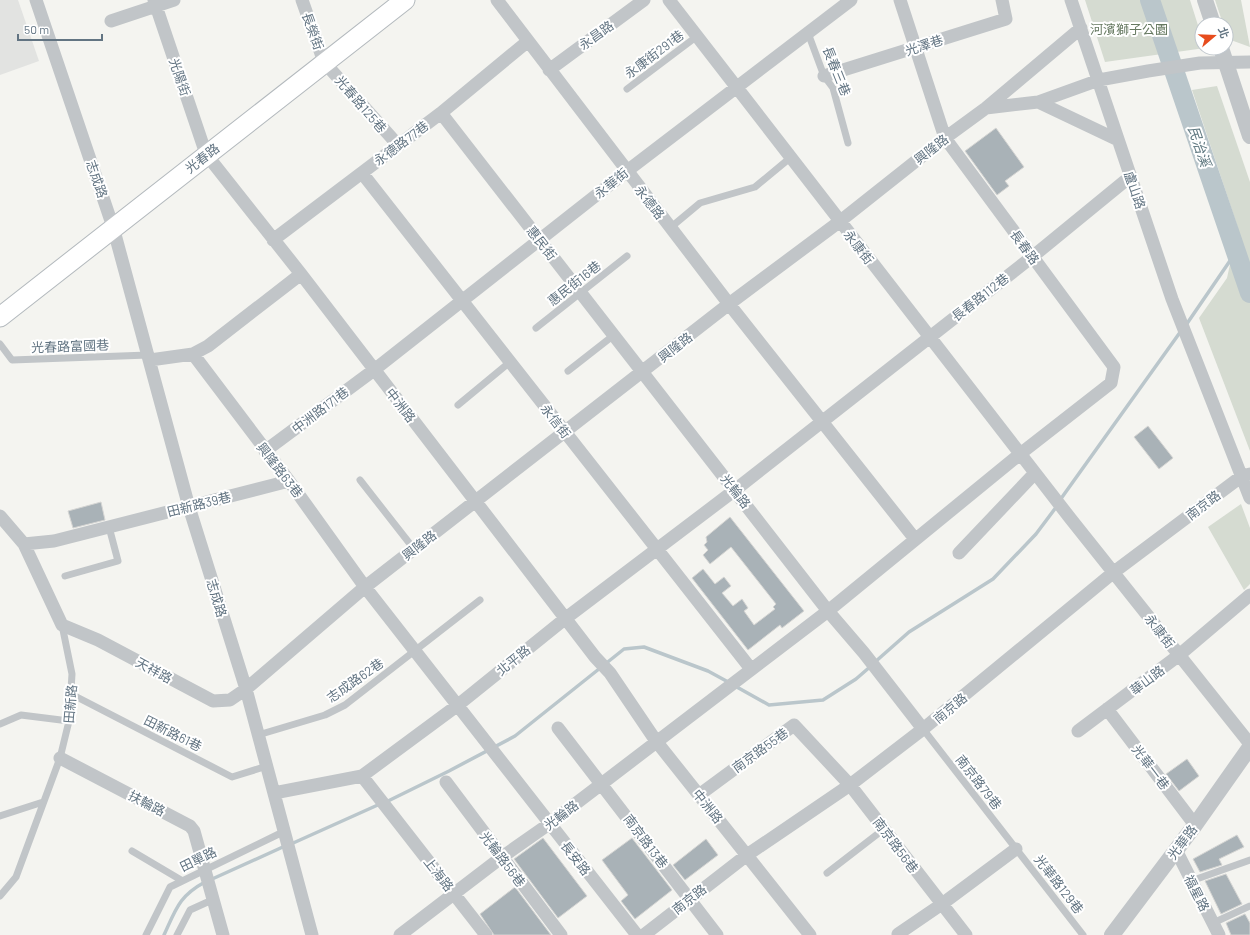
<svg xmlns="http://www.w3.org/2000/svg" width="1250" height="935" font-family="Barlow,'Noto Sans TC',sans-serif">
<rect width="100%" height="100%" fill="#f4f4f0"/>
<path fill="#e2e3e1" d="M0,0H18L39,61L0,75Z"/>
<path fill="#d5dbd1" d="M1085,0H1190L1202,38V48H1205L1105,62Z
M1215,0H1241L1250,47L1228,39L1226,24H1223Z
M1217,86L1250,182V451L1199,318L1227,278L1238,228L1192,90Z
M1241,504L1250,528V584L1244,590L1208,527Z"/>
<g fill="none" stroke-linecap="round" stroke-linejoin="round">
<path stroke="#bac6cb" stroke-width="3.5" d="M1186,325L1236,252
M1060,500L1181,331
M875,662L909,632L993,579L1036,534L1057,506
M735,686L769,705L823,700L856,679L871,666
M386,802L449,771L515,736L624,649L644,647L708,671L730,683
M291,844L380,804
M210,880L285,846
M164,935C176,909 179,896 205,882"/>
<path stroke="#bac6cb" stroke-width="20" d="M1150,0L1250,293"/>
</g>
<path fill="#a9b2b7" stroke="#d5d5d3" d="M996,128L1024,167L1005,181L1009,186L997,195L965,151Z
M1148,426L1173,458L1159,469L1134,437Z
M101,502L105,520L73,528L68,511Z
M730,517L804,611L782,628L780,625L748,650L692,578L703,569L715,584L724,577L731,586L722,593L733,606L742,599L748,608L744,611L754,625L775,609L773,607L776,604L731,547L710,564L703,555L708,550L704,545L707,542L706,537Z
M1187,759L1199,776L1179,791L1166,774Z
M1237,835L1244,847L1219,859L1222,865L1200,872L1193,859Z
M543,838L587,896L558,918L514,859Z
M632,838L672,890L635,919L621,901L628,895L602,860Z
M706,839L718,855L685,880L673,865Z
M1226,874L1242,904L1221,914L1205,881Z
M515,887L551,935H494L480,914Z
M1245,914L1250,923V935H1231L1226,923Z"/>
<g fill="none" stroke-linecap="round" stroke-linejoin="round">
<g stroke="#b3b9bd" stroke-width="21">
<path id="secondary" d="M0,317L405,0"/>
</g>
<path stroke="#c1c5c8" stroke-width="7" d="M808,33L824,76L833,88L848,143
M627,89L696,37
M670,228L700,203L755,187L790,158
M536,328L627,256
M0,344L12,360L148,355
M568,371L614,335
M458,405L510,362
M360,480L414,549
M65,576L118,561L109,527
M71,694L232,777L267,766
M0,724L21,715L69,721
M923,729L1083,935
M258,735L325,715L345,705L480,600
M0,816L43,802
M132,851L181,880
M827,873L884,829
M1191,881L1250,860
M0,896L16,877L60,758L69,721L72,674L62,625
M1213,923L1250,906
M146,935L170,887L285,831
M177,935L190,910L212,900"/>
<path stroke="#c1c5c8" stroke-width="13" d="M36,0L113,227L189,507L246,689L312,935
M154,0L206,154L301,274L595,657L610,673L656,741L810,935
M302,0L324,62L398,145
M497,0L729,304L915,539
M669,0L1070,518L1250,744
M1071,0L1172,299L1250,498
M111,21L174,0
M549,70L644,0
M824,76L1006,19L1002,0
M1038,102L1118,140
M986,108L1038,102L1099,80L1148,71L1200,63L1250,62
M441,113L828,611L864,653L923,729
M362,173L751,669
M273,240L441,113L527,42
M193,354L289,481L365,587L637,935
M150,360L193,354L208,346L301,274
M265,451L374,370L627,171L851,0
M0,516L24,544L62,625L98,640L213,701L230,700L246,689L365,587L729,304L839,222L945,138L986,108L1081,28
M24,544L54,541L289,481
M959,553L1035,473
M1107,709L1195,825
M558,728L717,935
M1078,731L1178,656L1250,595
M60,758L190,826L194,831L223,935
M362,776L486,935
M446,782L561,935
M274,793L362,776L458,705L566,618L735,490L1032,257L1131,176
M699,795L794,725L850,785L966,935
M1176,850L1219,935
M898,934L942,904L1016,849
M400,935L502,857L549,824L828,611L1020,454L1111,383L1114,367L945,138L900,0
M644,935L747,855L850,785L923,729L1114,572L1242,476L1250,474"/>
<path stroke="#c1c5c8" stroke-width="16" d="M1205,0L1213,24
M1221,48L1250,136
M1112,935L1195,825L1250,747"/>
<use href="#secondary" stroke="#fff" stroke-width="19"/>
</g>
<g text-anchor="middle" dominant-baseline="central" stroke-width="4" stroke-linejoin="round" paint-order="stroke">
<g font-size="13" fill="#667961" stroke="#fff">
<text x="1129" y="29">河濱獅子公園</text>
</g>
<g font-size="13" fill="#627482" stroke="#fff">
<text transform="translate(313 31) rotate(70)">長榮街</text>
<text transform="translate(596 35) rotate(-36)">永昌路</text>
<text transform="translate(924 45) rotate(-18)">光澤巷</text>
<text transform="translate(654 54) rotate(-37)">永康街291巷</text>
<text transform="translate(837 71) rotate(68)">長春三巷</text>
<text transform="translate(180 77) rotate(71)">光陽街</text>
<text transform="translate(361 104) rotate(49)">光春路125巷</text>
<text transform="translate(401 143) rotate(-37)">永德路77巷</text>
<text transform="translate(931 149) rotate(-38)">興隆路</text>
<text transform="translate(202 158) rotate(-38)">光春路</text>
<text transform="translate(97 179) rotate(71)">志成路</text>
<text transform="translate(611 183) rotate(-39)">永華街</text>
<text transform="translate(1135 190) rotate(71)">盧山路</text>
<text transform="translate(650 202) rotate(52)">永德路</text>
<text transform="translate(542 243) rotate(52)">惠民街</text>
<text transform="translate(859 247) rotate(52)">永康街</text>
<text transform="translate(1025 247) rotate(54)">長春路</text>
<text transform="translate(574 283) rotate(-38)">惠民街16巷</text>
<text transform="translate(980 297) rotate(-38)">長春路112巷</text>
<text transform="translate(70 346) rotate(-2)">光春路富國巷</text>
<text transform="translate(675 347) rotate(-38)">興隆路</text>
<text transform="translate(401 405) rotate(52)">中洲路</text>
<text transform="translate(320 410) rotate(-37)">中洲路171巷</text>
<text transform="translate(556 421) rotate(52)">永信街</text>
<text transform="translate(280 470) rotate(52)">興隆路63巷</text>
<text transform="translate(736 491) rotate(52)">光輪路</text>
<text transform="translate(199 504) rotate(-14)">田新路39巷</text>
<text transform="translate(1203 505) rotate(-37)">南京路</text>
<text transform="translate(419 545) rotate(-38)">興隆路</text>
<text transform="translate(217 598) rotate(73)">志成路</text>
<text transform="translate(1160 631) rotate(52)">永康街</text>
<text transform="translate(513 660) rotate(-39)">北平路</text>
<text transform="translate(154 670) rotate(28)">天祥路</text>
<text transform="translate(355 680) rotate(-35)">志成路62巷</text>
<text transform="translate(1147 680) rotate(-37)">華山路</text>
<text transform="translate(70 704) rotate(-85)">田新路</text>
<text transform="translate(950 708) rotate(-40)">南京路</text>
<text transform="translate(173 733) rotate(27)">田新路61巷</text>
<text transform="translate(760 750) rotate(-36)">南京路55巷</text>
<text transform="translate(1151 767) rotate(53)">光華一巷</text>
<text transform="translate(979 782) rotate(52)">南京路79巷</text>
<text transform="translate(147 803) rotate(27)">扶輪路</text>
<text transform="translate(708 806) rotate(51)">中洲路</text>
<text transform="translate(561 815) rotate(-37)">光輪路</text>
<text transform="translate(646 841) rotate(53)">南京路13巷</text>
<text transform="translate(1182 842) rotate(-53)">光華路</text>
<text transform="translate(896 845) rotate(53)">南京路56巷</text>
<text transform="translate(576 858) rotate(52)">長安路</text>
<text transform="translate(198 859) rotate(-26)">田單路</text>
<text transform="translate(503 859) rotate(53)">光輪路56巷</text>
<text transform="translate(439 874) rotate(52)">上海路</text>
<text transform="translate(1059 884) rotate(52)">光華路129巷</text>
<text transform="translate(1197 893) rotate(63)">福星路</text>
<text transform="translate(689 899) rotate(-38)">南京路</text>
</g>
<g font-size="14" font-style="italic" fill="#5e777f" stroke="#fff">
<text transform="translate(1200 146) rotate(71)">民治溪</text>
</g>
</g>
<g transform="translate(1214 36) rotate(71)"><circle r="19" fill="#ffffff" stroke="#c0c7cd"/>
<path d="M0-3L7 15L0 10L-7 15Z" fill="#e74c1d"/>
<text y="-6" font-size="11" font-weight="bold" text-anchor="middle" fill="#627482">北</text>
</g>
<path d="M18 34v6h84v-6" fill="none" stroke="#627482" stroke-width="2"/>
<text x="24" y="34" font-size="12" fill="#627482" stroke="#ffffff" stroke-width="3" paint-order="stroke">50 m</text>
</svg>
